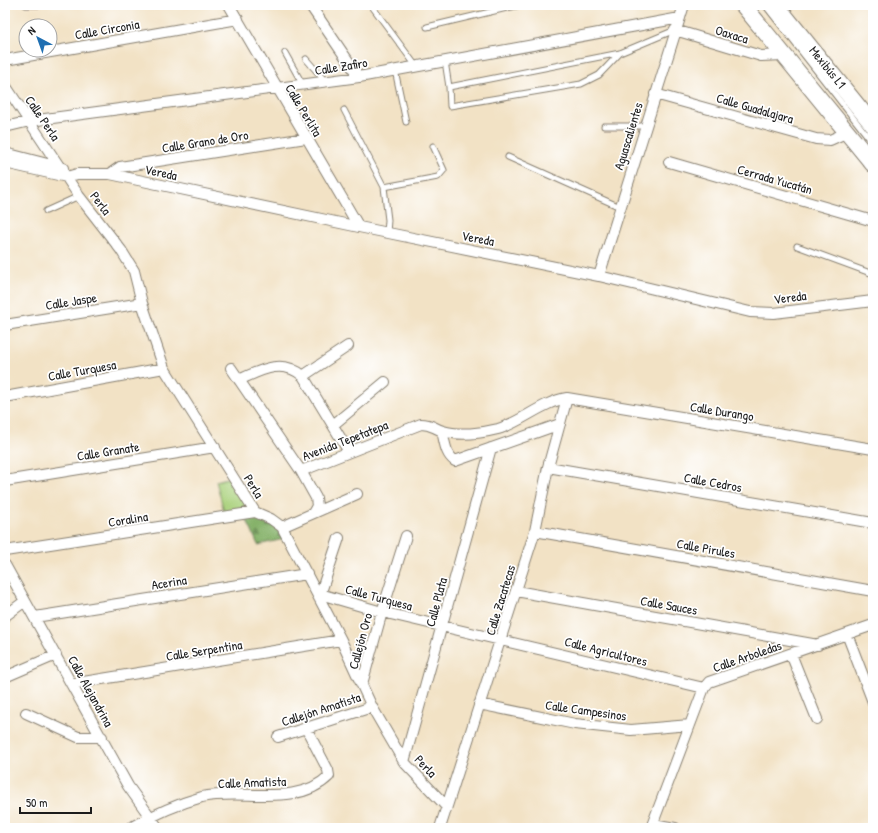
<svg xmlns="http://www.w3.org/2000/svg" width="878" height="833" font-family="'Patrick Hand',sans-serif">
<defs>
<pattern id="forest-firs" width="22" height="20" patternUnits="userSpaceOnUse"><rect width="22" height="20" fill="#86b26a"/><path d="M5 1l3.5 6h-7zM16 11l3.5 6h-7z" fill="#6d9056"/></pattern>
</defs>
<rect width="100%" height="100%" fill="#fff"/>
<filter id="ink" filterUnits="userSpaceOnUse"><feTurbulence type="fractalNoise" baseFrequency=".025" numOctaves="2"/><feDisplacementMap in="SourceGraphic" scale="8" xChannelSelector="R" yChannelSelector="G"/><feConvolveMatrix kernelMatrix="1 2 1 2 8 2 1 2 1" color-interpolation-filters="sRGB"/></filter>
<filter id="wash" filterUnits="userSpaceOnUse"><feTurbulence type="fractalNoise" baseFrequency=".012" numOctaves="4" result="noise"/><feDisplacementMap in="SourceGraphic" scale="16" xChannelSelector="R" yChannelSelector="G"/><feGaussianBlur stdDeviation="0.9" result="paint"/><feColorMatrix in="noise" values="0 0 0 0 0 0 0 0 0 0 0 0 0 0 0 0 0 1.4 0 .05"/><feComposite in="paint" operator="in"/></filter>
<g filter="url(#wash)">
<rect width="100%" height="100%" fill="#f2e2c5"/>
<path fill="url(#forest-firs)" stroke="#516743" d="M256,515L271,521L284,539L258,545L245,516Z"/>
<path fill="#a9d07a" stroke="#62764b" d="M231,477L253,511L225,515L216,481Z"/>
</g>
<g filter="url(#ink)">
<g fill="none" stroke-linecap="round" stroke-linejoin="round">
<g stroke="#877f70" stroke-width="7">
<path id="lane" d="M26,5H39
M371,5L416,66
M765,5L873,143
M427,27L520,5
M285,53L303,85
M306,59L325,81
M445,61L449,87L620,53L675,30
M395,70L406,122
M449,87L450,106L581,84L599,75L620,53
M344,110L384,187L388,220L387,233
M604,126H645
M508,157L620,207
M384,187L438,177L444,170L433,146
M46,211L79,196
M797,246L873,274"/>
</g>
<g stroke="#877f70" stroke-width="12">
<path id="street" d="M229,5L359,227
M310,5L359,77
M675,30L761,56L783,55
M5,60L238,19
M5,85L79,196L121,250L134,271L142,303L164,368L255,512L271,519L282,527L341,640L372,707L404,762L446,806
M655,94L816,139L830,140L848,132
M5,127L30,121L359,77L680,18
M5,153L63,168
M669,162L873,221
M5,163L67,177L77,174H110L359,227L599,276L750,312L774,313L873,301
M110,174L120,167L306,138
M599,276L684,5
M5,325L142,303
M231,368L301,471L316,498L317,506L313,513
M303,376L348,346
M239,380C261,370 283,358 303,376L349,452
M5,397L164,368
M333,425L385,382
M442,431C445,442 445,454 455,461L560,424
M548,467L873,523
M301,471L421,424C432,424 433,428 443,431C459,436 482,433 498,429C522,422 542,402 567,398L873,449
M5,481L215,447
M282,527L357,494
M535,531L873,591
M5,551L255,512
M5,565L128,786L158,828
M516,591L818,645
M320,594L382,612L704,688
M319,598L339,538
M5,616L25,601
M35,617L307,574
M847,634L873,702
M791,654L817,719
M5,677L56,655
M71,684L341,640
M362,684L382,612L406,536
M479,704L575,724L631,730L690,725
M26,713L78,737H102
M278,737L372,707
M404,762L491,448
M653,824L675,828
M130,828C153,815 177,804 202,797C242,788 297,808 329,776L328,770L306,728
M440,828L535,531L548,467L567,398
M651,828L704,688L709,682L873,625"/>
</g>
<g stroke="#877f70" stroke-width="18">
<path id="primary" d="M743,5L873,164
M776,5L873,125"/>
</g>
<use href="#lane" stroke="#fff" stroke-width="5"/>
<use href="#street" stroke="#fff" stroke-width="10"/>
<use href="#primary" stroke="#fff" stroke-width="16"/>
</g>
</g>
<g text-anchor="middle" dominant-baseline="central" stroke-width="3.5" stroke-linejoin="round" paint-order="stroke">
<g font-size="13" fill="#1c1c1c" stroke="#fff">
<text transform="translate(107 29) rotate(-10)">Calle Circonia</text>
<text transform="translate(732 34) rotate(17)">Oaxaca</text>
<text transform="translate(341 66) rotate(-9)">Calle Zafiro</text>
<text transform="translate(828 67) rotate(51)">Mexibús L1</text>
<text transform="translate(755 108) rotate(16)">Calle Guadalajara</text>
<text transform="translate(304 110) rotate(59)">Calle Perlita</text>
<text transform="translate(43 118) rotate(56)">Calle Perla</text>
<text transform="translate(628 136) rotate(-73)">Aguascalientes</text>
<text transform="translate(205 141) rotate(-9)">Calle Grano de Oro</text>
<text transform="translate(161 172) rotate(12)">Vereda</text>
<text transform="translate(775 179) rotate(16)">Cerrada Yucatán</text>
<text transform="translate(101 203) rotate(53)">Perla</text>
<text transform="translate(478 238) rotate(11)">Vereda</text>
<text transform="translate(790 297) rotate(-7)">Vereda</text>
<text transform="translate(71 301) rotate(-9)">Calle Jaspe</text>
<text transform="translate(82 370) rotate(-10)">Calle Turquesa</text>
<text transform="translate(722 411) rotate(9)">Calle Durango</text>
<text transform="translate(345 440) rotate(-21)">Avenida Tepetatepa</text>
<text transform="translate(108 451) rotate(-9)">Calle Granate</text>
<text transform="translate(713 482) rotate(10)">Calle Cedros</text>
<text transform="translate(254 486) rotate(58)">Perla</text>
<text transform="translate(128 519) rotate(-9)">Coralina</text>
<text transform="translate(706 548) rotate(10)">Calle Pirules</text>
<text transform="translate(169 582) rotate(-9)">Acerina</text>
<text transform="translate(379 597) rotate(15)">Calle Turquesa</text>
<text transform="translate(500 600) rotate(-73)">Calle Zacatecas</text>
<text transform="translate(436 602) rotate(-75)">Calle Plata</text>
<text transform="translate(669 605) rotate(10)">Calle Sauces</text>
<text transform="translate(360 641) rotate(-75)">Callejón Oro</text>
<text transform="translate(204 650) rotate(-9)">Calle Serpentina</text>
<text transform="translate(606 651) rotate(14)">Calle Agricultores</text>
<text transform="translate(747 656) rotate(-19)">Calle Arboledas</text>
<text transform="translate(91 691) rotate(61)">Calle Alejandrina</text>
<text transform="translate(321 709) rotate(-18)">Callejón Amatista</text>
<text transform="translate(586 710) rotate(8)">Calle Campesinos</text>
<text transform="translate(426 766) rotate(47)">Perla</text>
<text transform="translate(252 782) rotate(-2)">Calle Amatista</text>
</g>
</g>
<rect width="878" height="833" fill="none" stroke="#fff" stroke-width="20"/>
<g transform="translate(38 38) rotate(319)"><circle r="19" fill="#ffffff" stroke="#a4a4a4"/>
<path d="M0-3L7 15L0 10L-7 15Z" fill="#1f6fb2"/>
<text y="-6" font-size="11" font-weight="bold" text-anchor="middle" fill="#1c1c1c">N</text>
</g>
<path d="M20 807v6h71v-6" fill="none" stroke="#1c1c1c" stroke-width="2"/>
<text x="26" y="807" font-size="12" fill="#1c1c1c" stroke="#ffffff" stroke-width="3" paint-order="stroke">50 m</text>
</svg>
